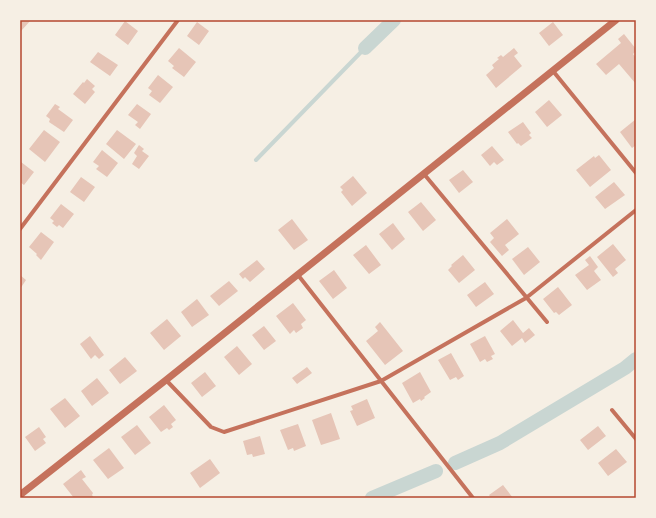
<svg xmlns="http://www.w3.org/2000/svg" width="656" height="518" font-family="Literata,serif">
<rect width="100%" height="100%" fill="#f6efe4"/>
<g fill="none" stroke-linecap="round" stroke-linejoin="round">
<path stroke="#c9d6d2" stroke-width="4" d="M256,160L365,48"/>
<path stroke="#c9d6d2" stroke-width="14" d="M365,48L394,20
M455,463L500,443L625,368L636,359
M372,498L436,471"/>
</g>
<path fill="#e6c5b7" d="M20,20H31L21,31L20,30Z
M125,21L138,31L128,45L115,35Z
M197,22L209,31L199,45L187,36Z
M553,22L563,35L549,46L539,33Z
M624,34L636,49V51L633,54L636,58V84L619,64L606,75L596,64L621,43L618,39Z
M179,48L196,62L184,77L172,68L174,66L168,61Z
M514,48L518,53L514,56L522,66L496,88L486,75L494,68L492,65L499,59L497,58L501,55L503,57Z
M98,52L118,65L110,76L90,62Z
M158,75L173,87L160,103L149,95L152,91L148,88Z
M87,79L95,86L92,89L95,92L85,104L73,94L83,82L84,83Z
M549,100L562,115L547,127L535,112Z
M55,104L60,107L58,109L73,120L64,132L49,122L50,119L46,116Z
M137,104L151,114L140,129L135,125L138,122L128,115Z
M636,119V145L632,148L620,132Z
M523,122L531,133L529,135L532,138L521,146L518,143L517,144L508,132Z
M44,130L60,142L45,162L29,149Z
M117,130L136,144L124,159L106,144Z
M139,145L144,149L142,151L149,156L139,169L132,164L137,156L134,153Z
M492,146L504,160L497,165L494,162L490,166L481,155Z
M102,150L118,163L107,177L96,169L99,166L93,162Z
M599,155L611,170L590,187L576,170L594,156L595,158Z
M21,162L34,172L24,185L20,182Z
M463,170L473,182L459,193L449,180Z
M353,176L367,193L352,206L341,192L343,190L340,187Z
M81,177L95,187L84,202L70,192Z
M614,182L625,195L605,209L595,197Z
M421,202L436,220L423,231L408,212Z
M61,204L74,214L63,228L59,225L57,227L52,223L54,221L50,218Z
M292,219L308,240L294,250L278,230Z
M507,219L519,234L505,245L509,250L502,256L490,242L494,238L490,233Z
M393,223L405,239L392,250L379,234Z
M41,232L54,242L41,260L36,255L37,254L29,247Z
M613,244L626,260L615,269L618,273L613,277L597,257Z
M366,245L381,265L369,274L353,255Z
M528,247L540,262L524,275L512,259Z
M463,255L475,270L459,283L448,270L452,266L451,265Z
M590,256L598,267L594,271L601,280L587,290L575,275L589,265L585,260Z
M257,260L265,269L250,282L245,277L243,279L239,274Z
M334,270L347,288L333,299L319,281Z
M20,275L26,280L20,289Z
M229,281L238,291L219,306L210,296Z
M485,282L494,294L476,307L467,295Z
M558,287L572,305L559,315L556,312L554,313L543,299Z
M197,299L209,315L192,327L181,312Z
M293,303L306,320L301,324L303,328L296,333L294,330L290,334L276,316Z
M167,319L181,336L164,350L150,333Z
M513,320L523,333L529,328L535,335L525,343L522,338L512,346L500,331Z
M380,322L403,351L385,365L366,341L378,331L375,327Z
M264,326L276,341L264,350L252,335Z
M90,336L104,355L99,359L95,355L91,359L80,344Z
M485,336L495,354L491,356L493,359L487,362L485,359L480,362L470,344Z
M237,346L252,364L239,375L224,357Z
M451,353L464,376L458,380L456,377L450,380L438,360Z
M125,357L137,371L120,384L109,370Z
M307,367L312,373L297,384L292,378Z
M205,372L216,386L202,397L191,383Z
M420,372L431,392L424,397L425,398L421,401L420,399L413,403L402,383Z
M97,378L109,393L92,406L81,391Z
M65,398L80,416L65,428L50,409Z
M367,399L375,418L357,426L350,411L353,410L351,406Z
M164,405L176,420L171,424L173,427L169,430L167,428L161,432L149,417Z
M331,413L340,439L321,445L312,420Z
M298,424L306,446L294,451L293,448L288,450L280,430Z
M137,425L151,443L135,455L121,437Z
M598,426L606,436L588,450L580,440Z
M39,427L46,437L43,439L46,443L35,451L25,437Z
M260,436L265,454L253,457L252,454L247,455L243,441Z
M109,448L124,468L108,479L93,460Z
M616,449L627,462L608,476L598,463Z
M210,459L220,473L200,488L190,473Z
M81,470L86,477L82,479L93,493L92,495L94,498H74L63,484Z
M503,485L513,498H491L489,495Z"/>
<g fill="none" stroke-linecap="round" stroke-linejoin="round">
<path stroke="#c5725c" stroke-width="4" d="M553,71L636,173
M424,174L547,322
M20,229L178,20
M298,275L473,498
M166,380L211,427L224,432L381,381L526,298L636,210
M612,410L636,439"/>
<path stroke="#c5725c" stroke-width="7" d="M20,495L166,380L616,20"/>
</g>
<rect width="656" height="518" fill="none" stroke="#f6efe4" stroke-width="42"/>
<rect x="21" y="21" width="614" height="476" fill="none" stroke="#b5482f" stroke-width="1.5"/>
</svg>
